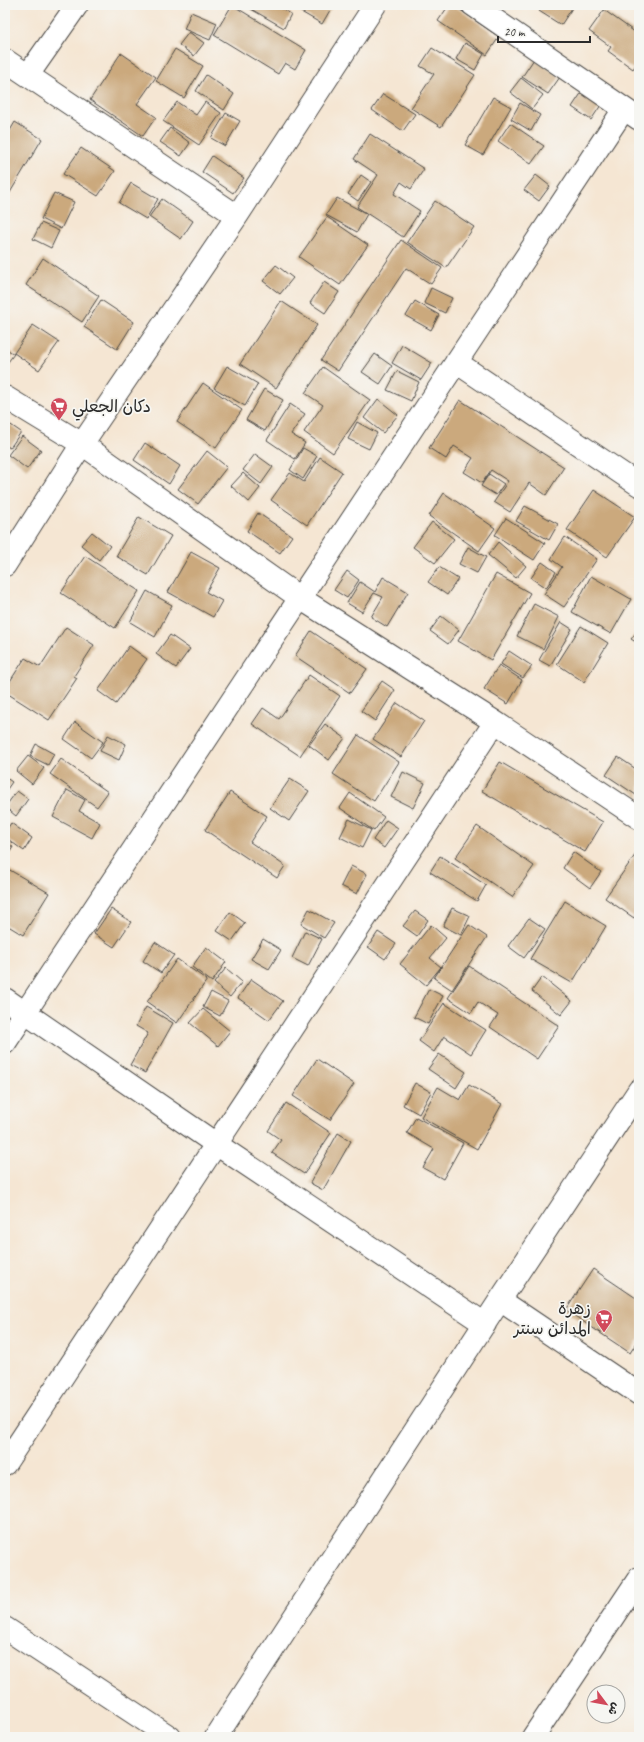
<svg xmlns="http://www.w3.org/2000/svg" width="644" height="1742" font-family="Caveat,'Playpen Sans Arabic',sans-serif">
<rect width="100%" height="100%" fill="#f6f6f2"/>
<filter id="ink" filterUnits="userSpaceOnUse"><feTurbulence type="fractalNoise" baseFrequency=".025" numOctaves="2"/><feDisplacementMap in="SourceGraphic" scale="8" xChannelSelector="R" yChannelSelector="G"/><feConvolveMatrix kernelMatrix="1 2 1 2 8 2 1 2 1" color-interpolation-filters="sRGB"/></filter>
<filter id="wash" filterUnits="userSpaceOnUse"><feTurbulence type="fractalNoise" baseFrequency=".012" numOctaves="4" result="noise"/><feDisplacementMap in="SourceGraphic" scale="16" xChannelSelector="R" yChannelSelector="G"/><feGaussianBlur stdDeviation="0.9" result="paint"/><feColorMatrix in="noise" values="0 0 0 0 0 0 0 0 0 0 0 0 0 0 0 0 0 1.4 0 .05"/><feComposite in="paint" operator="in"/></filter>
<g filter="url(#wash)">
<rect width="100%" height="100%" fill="#f5e6d3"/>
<g id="blocks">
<path fill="#cba97d" d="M232,5L306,50L295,69L285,63L278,74L214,35Z
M244,5H276L291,14L284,28Z
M289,5H333L322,24Z
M449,5H453L499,37L487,55L438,21Z
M543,5H574L561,25L539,11Z
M604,10L639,35V60L633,69L608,51L611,47L589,31Z
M191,12L217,23L210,40L184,29Z
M189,32L204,43L194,56L179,45Z
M465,43L484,54L475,70L456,59Z
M432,48L475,75L441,127L411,108L434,74L420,66Z
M175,49L203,66L184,98L156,81Z
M121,53L156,77L137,104L156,117L143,136L90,100Z
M534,59L560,77L548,94L522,77Z
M206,75L234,94L224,110L196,91Z
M521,78L543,95L532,109L510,92Z
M582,92L601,105L591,120L572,107Z
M383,94L415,114L403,131L372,110Z
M493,97L511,107L483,155L465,145Z
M177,102L196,115L205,102L221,113L199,145L163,121Z
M520,103L540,115L531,131L511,119Z
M226,113L240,121L225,146L211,138Z
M15,122L42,139L5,201V139Z
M510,123L544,146L531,164L498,141Z
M170,128L190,143L181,156L160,142Z
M370,134L424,169L411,189L401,182L394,194L420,211L403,237L357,207L378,175L354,159Z
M81,148L115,171L98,196L63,174Z
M212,156L244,178L233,193L202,172Z
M361,175L371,182L358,201L348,194Z
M536,175L550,186L539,201L524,190Z
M131,183L158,199L146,219L119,203Z
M54,193L74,202L61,229L41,219Z
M337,198L367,214L357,232L326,215Z
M162,199L193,221L181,239L149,217Z
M435,201L474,227L446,268L407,242Z
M327,217L368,245L340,285L299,257Z
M41,223L59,231L51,248L33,239Z
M401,240L442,268L431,284L406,268L338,371L321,360Z
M43,258L99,296L82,322L26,285Z
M276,265L293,278L280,294L263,281Z
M324,282L339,292L325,313L310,303Z
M431,288L452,298L445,313L424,303Z
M101,300L134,322L117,349L84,327Z
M281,301L317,325L276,388L240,364Z
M415,301L439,315L431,330L406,316Z
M33,325L59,342L39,370L14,353Z
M402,345L432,363L421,380L392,363Z
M5,348L14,354L5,366Z
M375,354L392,366L380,384L362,372Z
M227,366L258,384L245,406L214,388Z
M323,367L370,400L333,453L304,432L323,405L305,393Z
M397,371L419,382L411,401L387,390Z
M203,383L242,410L216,448L177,422Z
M264,389L283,400L265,431L246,420Z
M378,399L398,415L383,433L364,418Z
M460,400L564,467L546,495L529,483L510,512L494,502L508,481L491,470L482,483L464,472L473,458L454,446L446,459L429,448Z
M290,404L305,414L291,434L305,443L295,459L267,440Z
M5,421L21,432L10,448L5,445Z
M357,422L377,433L369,449L348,439Z
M22,436L41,450L27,469L8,455Z
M145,443L180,466L169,484L134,460Z
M303,448L317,456L303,479L290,470Z
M207,451L227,467L198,504L178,489Z
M255,454L273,467L261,484L243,470Z
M320,457L342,472L307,525L271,500L290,473L304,482Z
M243,473L260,488L249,502L231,486Z
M489,474L504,484L496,495L481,486Z
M594,490L635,517L607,557L567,530Z
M444,493L495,528L479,551L429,516Z
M525,506L558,524L549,540L516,521Z
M258,513L292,536L280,553L247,531Z
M139,517L171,536L148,575L116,556Z
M506,518L545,543L534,560L495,535Z
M432,522L454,539L435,563L413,547Z
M92,532L110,546L99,560L81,545Z
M565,537L597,559L564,607L544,594L562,567L551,559Z
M498,542L526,566L516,578L488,555Z
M468,547L486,557L477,573L459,564Z
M191,552L220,568L206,592L222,601L213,617L168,592Z
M85,556L139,591L115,628L61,593Z
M542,562L556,572L546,588L531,578Z
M439,567L458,579L447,595L428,582Z
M347,571L359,580L347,598L334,590Z
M496,574L530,593L491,660L458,641Z
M591,576L631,599L611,634L572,612Z
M383,577L408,592L387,627L371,617L383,597L374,593L362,612L347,603L360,582L375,592Z
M147,591L172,605L155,637L130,622Z
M534,604L559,617L543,649L517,636Z
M441,616L459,630L448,644L430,631Z
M561,622L572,629L550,666L539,660Z
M581,626L608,643L584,682L557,664Z
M66,627L94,645L74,676L77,678L49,720L5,692V689L25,658L40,667Z
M639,629V644L631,639Z
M311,631L367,669L350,693L295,656Z
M170,635L190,649L176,668L156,654Z
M129,646L147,659L116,704L98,691Z
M509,651L532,666L523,678L501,664Z
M499,665L522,680L508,704L484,689Z
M309,675L340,696L300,756L252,724L263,708L279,719Z
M382,681L395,690L375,721L361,711Z
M397,703L424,721L401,757L373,739Z
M75,722L103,742L91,758L64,739Z
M325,724L345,738L329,760L309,745Z
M108,735L126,744L119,760L100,751Z
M358,735L399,762L374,801L333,774Z
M36,744L54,754L48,765L30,756Z
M28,756L44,768L32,784L16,771Z
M618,757L639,771V797L606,775Z
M61,759L108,792L97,807L50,774Z
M500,762L603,822L585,852L482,791Z
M403,772L425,783L413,808L391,797Z
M5,777L12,782L5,792Z
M290,779L309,791L289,821L270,808Z
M67,790L85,800L79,811L100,823L92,838L53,817Z
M17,791L28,799L16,816L5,807Z
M230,792L267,816L250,842L285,866L277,878L205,830Z
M350,793L384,817L374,831L340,808Z
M349,819L371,830L362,848L340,837Z
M386,820L398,828L384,848L373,840Z
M11,823L32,838L24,851L5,837V832Z
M477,826L534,866L512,897L455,858Z
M5,842L13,847L5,860Z
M638,851L639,911L634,918L605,898Z
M573,852L601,872L590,888L563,868Z
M440,856L486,885L477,901L430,872Z
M351,866L367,874L357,894L341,886Z
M8,869L49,893L23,935L5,924V874Z
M565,901L606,926L572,983L530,959Z
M452,908L470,916L461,935L443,926Z
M111,909L131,922L114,947L94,934Z
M309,909L334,923L324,938L301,924Z
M415,911L428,920L417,936L403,926Z
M230,912L245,923L232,941L217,931Z
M529,918L545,929L524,958L508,946Z
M431,925L446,938L430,958L441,967L426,985L400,964Z
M469,925L487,937L452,990L434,978Z
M305,931L322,939L308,966L292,958Z
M378,932L396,944L385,959L368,947Z
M263,939L281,950L269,969L251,959Z
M155,942L174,955L161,973L143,961Z
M206,947L226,962L212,982L192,967Z
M177,959L207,980L177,1023L147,1002Z
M469,966L559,1026L537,1059L490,1027L498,1015L478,1002L471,1013L448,998Z
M226,968L242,982L230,997L214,983Z
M542,977L572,1001L561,1015L532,991Z
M251,979L283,1001L269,1020L238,998Z
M429,989L443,996L428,1024L414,1017Z
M211,992L228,1001L220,1016L203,1007Z
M444,1003L486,1030L471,1054L444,1036L434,1052L419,1041Z
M146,1007L173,1023L145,1073L130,1065L148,1033L136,1026Z
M203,1009L230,1031L218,1046L190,1023Z
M439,1054L466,1072L456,1088L428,1069Z
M317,1059L354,1084L330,1120L293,1096Z
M415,1083L431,1092L419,1114L403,1105Z
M469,1085L502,1104L477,1149L421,1117L438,1087L460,1100Z
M286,1103L331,1133L304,1174L272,1153L281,1140L268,1131Z
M416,1117L463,1143L443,1179L423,1168L434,1149L407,1133Z
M338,1133L351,1141L323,1190L310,1183Z
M593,1269L639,1300V1339L630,1353L566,1310Z"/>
</g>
</g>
<g filter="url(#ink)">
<use href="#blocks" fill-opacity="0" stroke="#494744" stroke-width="1"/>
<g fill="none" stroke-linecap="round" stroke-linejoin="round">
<g stroke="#494744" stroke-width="24">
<path id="minor" d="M473,5L639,119
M5,60L237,216
M28,75L77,5
M456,362L639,485
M5,397L82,444L300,598L495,722L639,818
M5,565L82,444L237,216L375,5
M5,999L216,1144L485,1324
M5,1043L624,109
M500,1300L639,1394
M5,1464L495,722
M5,1628L170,1737
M216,1737L500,1300L639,1090
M533,1737L639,1578"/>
</g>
<use href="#minor" stroke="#fff" stroke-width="22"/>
</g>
</g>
<defs>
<g id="supermarket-pin" transform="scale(0.9)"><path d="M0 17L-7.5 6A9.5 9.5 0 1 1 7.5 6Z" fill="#d1495b" stroke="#f6f6f2"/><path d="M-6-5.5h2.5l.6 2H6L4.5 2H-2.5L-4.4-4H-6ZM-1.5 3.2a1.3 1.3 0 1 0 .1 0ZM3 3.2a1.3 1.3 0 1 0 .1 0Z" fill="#fff"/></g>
</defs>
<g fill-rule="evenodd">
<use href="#supermarket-pin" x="59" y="406"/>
<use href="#supermarket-pin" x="604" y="1318"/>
</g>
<g text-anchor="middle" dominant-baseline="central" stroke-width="3.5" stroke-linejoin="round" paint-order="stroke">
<g font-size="17" fill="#2b2b2b" stroke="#f6f6f2" text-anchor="start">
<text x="72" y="406">دكان الجعلي</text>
<text x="591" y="1308" text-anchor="end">زهرة<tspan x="591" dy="20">المدائن سنتر</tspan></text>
</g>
</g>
<rect width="644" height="1742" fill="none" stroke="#f6f6f2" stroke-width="20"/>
<g transform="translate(606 1704) rotate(122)"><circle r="19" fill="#f6f6f2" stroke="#a5a5a2"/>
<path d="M0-3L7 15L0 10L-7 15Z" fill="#d1495b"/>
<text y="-6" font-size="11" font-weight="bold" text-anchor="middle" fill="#2b2b2b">ش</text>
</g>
<path d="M498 36v6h92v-6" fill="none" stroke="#2b2b2b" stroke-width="2"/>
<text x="504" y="36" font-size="12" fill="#2b2b2b" stroke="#f6f6f2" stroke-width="3" paint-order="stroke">20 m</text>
</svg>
